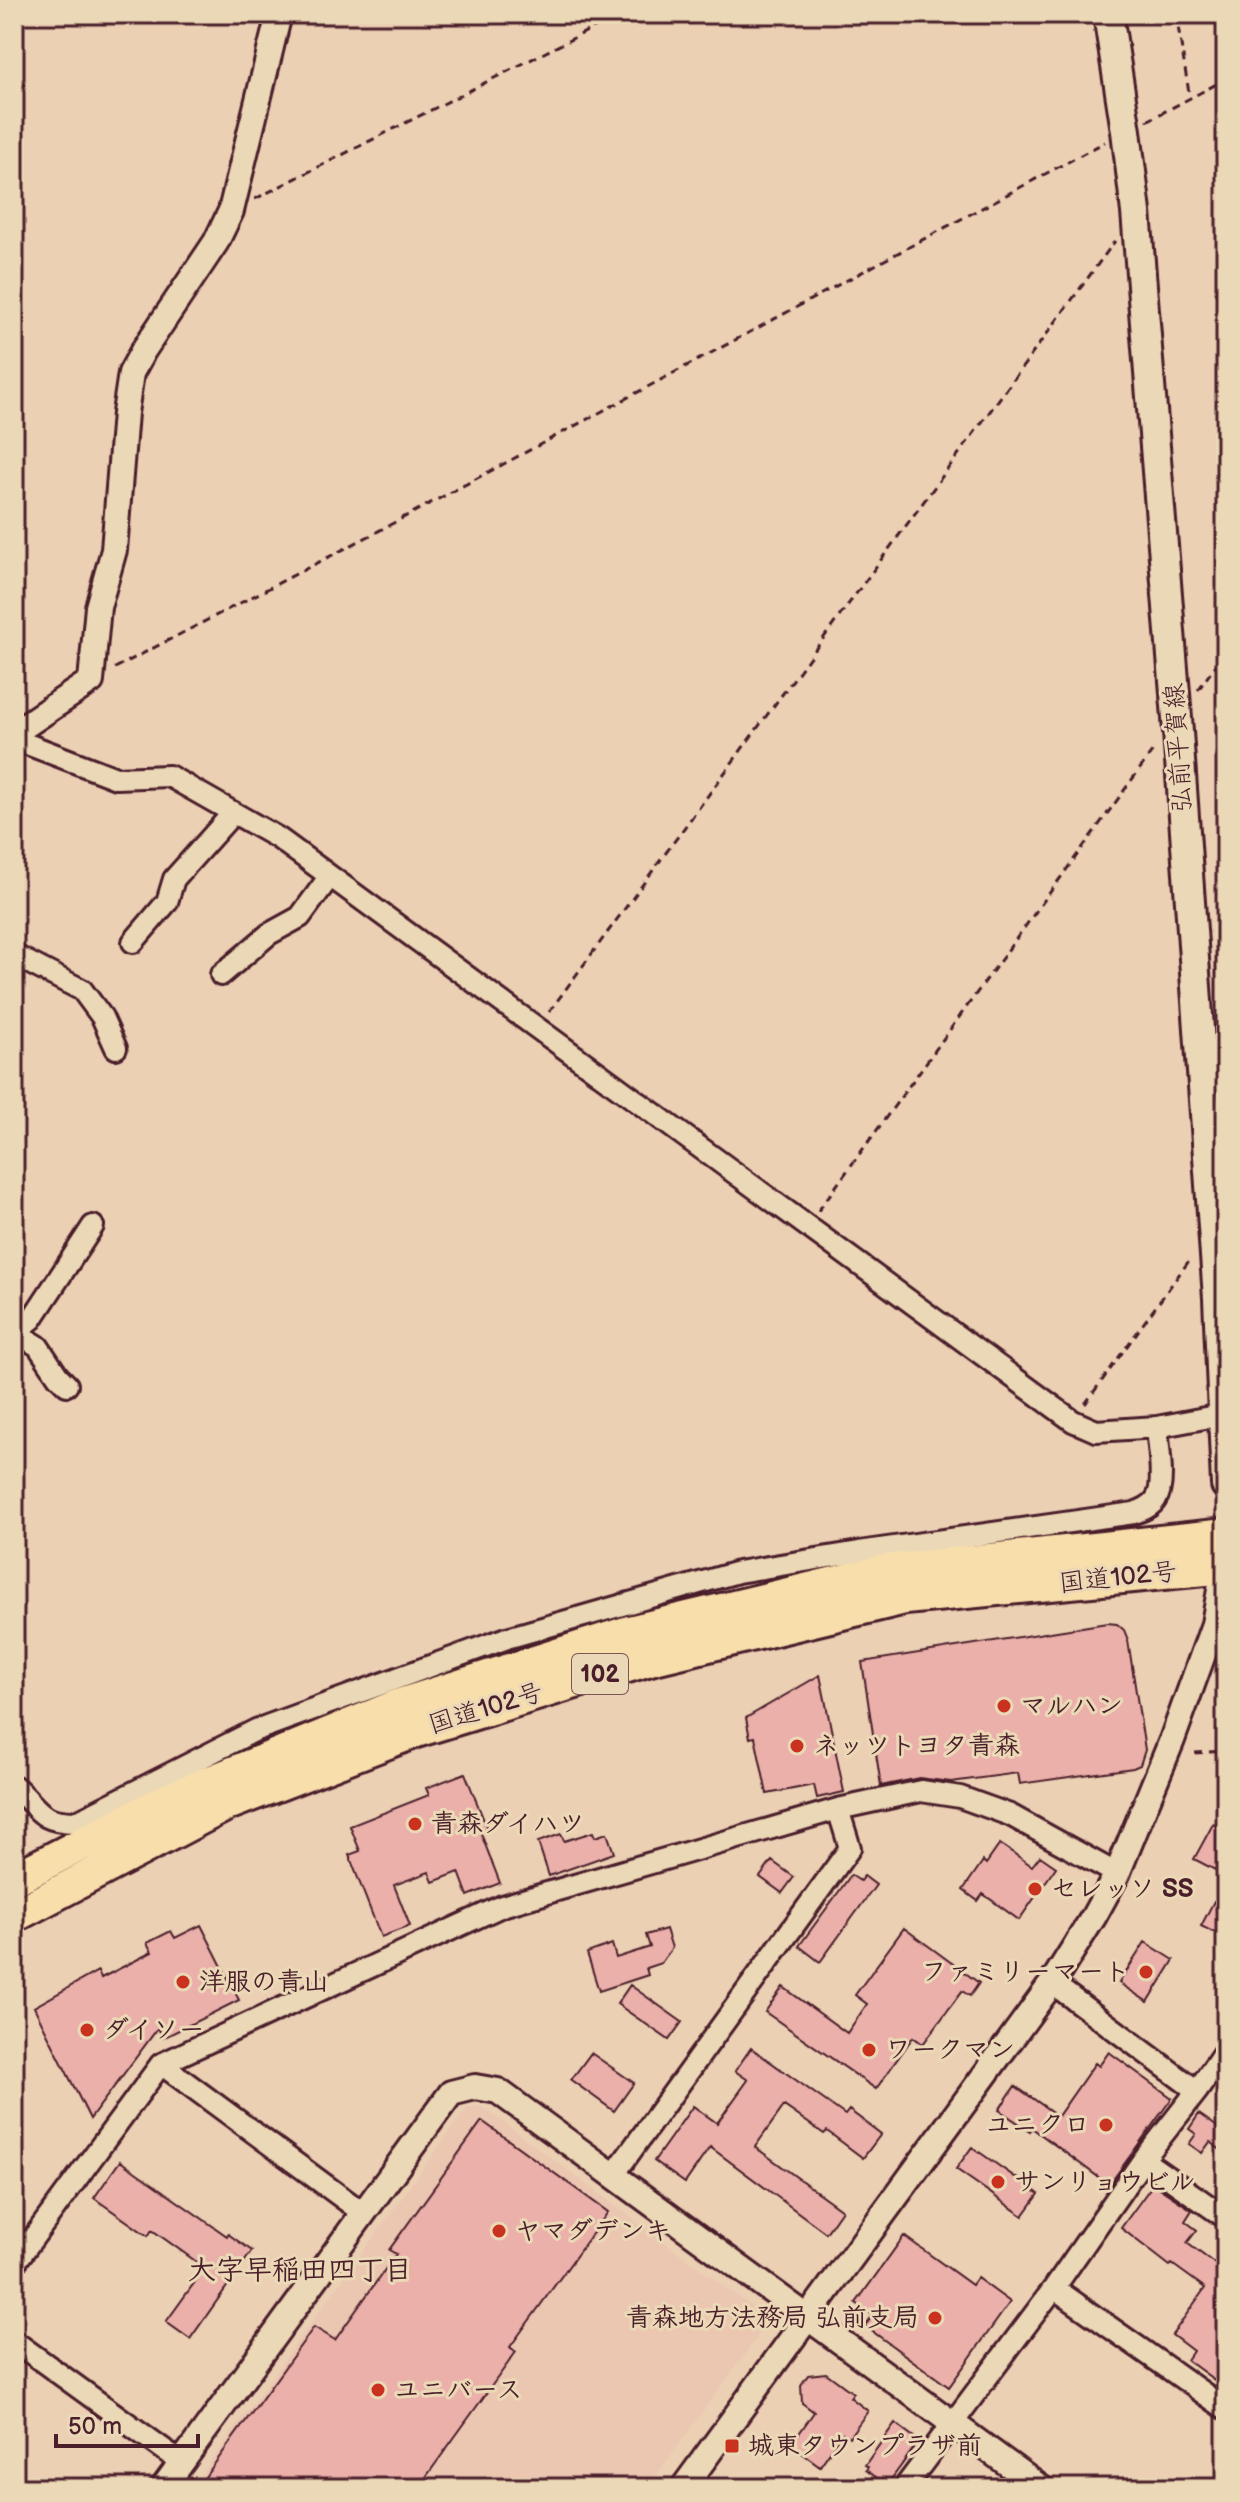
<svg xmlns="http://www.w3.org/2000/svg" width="1240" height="2502" font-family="'Balsamiq Sans','Klee One',sans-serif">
<rect width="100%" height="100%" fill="#ebd0b4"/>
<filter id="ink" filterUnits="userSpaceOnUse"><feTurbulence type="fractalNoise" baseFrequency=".0125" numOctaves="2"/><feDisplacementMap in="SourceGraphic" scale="16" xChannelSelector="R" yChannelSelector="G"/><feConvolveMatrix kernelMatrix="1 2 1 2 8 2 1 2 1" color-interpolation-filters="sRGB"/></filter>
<g filter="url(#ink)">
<path fill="#ebc6b1" d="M478,2106L488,2111L753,2308L757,2337L647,2488H192L467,2108Z"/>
<path fill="#ebb0aa" stroke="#4a1f2b" stroke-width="2" d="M1107,1623L1117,1624L1124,1630L1128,1640L1145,1750L1140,1765L1133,1768L1020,1784L1018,1773L951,1782L919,1778L881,1786L862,1662Z
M820,1675L844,1792L817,1798L814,1785L767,1794L755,1737L750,1738L746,1718Z
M465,1773L487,1828L480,1831L500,1883L468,1896L459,1872L433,1882L429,1872L394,1885L410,1926L381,1937L349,1855L360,1851L350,1826L429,1795L426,1788Z
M1213,1824L1226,1831V1855L1217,1871L1194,1859Z
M593,1832L595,1837L607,1833L614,1853L549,1876L538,1842L561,1834L564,1841Z
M1000,1844L1032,1866L1040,1856L1056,1867L1019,1920L983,1894L978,1901L963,1890L983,1861L986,1864Z
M772,1861L794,1877L782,1893L760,1877Z
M851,1875L860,1881L864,1876L876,1885L820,1962L799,1946Z
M1214,1901L1226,1907V1928L1221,1936L1201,1926Z
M201,1925L239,2000L163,2038L158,2028L90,2119L34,2007L98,1971L101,1978L152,1952L147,1943L171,1931L175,1938Z
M904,1928L979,1983L970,1996L962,1991L923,2044L913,2037L876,2089L765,2012L783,1987L847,2033L867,2004L855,1995Z
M666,1929L672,1948L661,1963L646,1968L648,1975L599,1991L587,1953L612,1944L616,1958L650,1947L646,1935Z
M1145,1942L1174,1960L1148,2002L1119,1983Z
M630,1985L682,2022L669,2040L617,2004Z
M751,2048L845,2115L849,2110L881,2134L863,2158L827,2131L824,2134L784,2106L755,2147L842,2210L826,2233L710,2147L685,2183L654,2161L693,2106L717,2123L748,2080L735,2071Z
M1109,2052L1172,2098L1109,2185L1032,2128L1030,2131L999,2110L1015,2086L1058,2116L1095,2063L1099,2066Z
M591,2053L634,2083L614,2111L571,2080Z
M1199,2114L1226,2133V2154L1210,2142L1202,2153L1189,2144L1196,2134L1189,2129Z
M482,2121L608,2212L510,2347L516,2352L418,2488H197L314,2327L335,2340L396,2254L389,2250Z
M972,2147L1039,2194L1023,2216L956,2169Z
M120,2161L227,2236L228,2234L252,2251L190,2339L166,2322L205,2268L152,2230L148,2236L94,2198Z
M1153,2184L1192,2210L1185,2221L1197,2230L1187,2243L1226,2272V2375L1220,2384L1187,2360L1193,2351L1172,2335L1205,2288L1172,2264L1170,2266L1121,2228Z
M904,2236L972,2285L977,2278L1010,2302L949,2387L865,2326L873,2315L856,2303Z
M826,2373L853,2393L850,2397L868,2411L849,2437L843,2433L820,2466L791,2445L814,2412L802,2403L801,2385L808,2375Z
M895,2423L919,2441L887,2485L866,2470L868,2467L865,2465Z"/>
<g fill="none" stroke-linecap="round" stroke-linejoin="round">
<g stroke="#4a1f2b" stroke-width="26">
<path id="minor" d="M14,739L116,778L169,776L278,838L1073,1421L1096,1431L1157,1427L1226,1414
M133,942L167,902L174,879L233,813
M14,955L82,990L102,1017L116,1048
M221,975L269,934L300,917L330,876
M14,1333L32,1319L93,1226
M17,1333L38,1346L58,1376L67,1385
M14,1786C39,1807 37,1822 75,1822L256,1730L507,1638L738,1572L859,1552L1134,1513C1143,1510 1151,1507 1156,1499C1166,1485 1158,1445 1157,1427
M1052,1983L1197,2091
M161,2064L363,2213
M1143,2160L1226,2218
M613,2176L850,1848L838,1809
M14,2264L161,2064L502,1906L838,1809L921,1791L960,1797L1010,1815L1117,1874
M1054,2288L1226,2409
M14,2341L181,2462
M904,2488L1054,2288L1143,2160L1197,2091L1226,2049"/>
</g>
<g stroke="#4a1f2b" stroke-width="30">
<path id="tertiary" d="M14,733L91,681L98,607L114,550L125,413L131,373L143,351L216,242L231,211L279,14
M163,2488L451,2093L475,2087L498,2091L1041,2488
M683,2488L1052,1983L1094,1916L1117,1874L1172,1740L1214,1624L1224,1567"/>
</g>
<g stroke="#4a1f2b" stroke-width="34">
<path id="secondary" d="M1108,14L1126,131L1136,212L1177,718L1218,1298L1226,1485"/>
</g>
<g stroke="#4a1f2b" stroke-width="38">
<path id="trunk" d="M14,1879L169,1799L397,1706L629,1632L885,1571L1226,1535
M14,1916L227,1804L416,1731L650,1659L905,1598L1226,1567"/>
</g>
<path stroke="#4a1f2b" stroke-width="3" stroke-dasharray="8 6" stroke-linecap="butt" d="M1176,14L1190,99
M14,29L21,14
M1147,121L1226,79
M255,199L621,14
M115,668L371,535L1105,142
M1198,690L1226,651
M549,1012L1115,241
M818,1211L1155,748
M1085,1404L1191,1258
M1195,1753L1226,1751"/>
<use href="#minor" stroke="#ebd8b6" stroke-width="20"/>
<use href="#tertiary" stroke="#ebd8b6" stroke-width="24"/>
<use href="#secondary" stroke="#ebd8b6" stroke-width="28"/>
<use href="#trunk" stroke="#f8deab" stroke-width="32"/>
</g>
</g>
<g fill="#c8321e" stroke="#ebd8b6" stroke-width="3">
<circle cx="1004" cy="1706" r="8"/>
<circle cx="797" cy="1746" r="8"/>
<circle cx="415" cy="1824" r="8"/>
<circle cx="1035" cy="1889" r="8"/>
<circle cx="1146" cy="1972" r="8"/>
<circle cx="183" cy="1982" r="8"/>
<circle cx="87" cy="2030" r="8"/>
<circle cx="869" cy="2050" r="8"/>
<circle cx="1106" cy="2125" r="8"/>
<circle cx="998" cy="2182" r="8"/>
<circle cx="499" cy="2231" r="8"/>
<circle cx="935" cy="2318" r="8"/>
<circle cx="378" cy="2390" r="8"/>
<rect x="724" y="2438" width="16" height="16" rx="4"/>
</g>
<g text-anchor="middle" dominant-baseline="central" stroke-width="6" stroke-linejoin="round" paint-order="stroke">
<rect fill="#ebd8b6" stroke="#7a5655" stroke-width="2" x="572" y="1654" width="56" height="40" rx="6"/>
<g font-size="24" font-weight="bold" fill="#4a1f2b">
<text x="600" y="1674">102</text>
</g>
<g font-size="26" fill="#4a1f2b" stroke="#ebd8b6">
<text transform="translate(1179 748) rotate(-94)">弘前平賀線</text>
<text transform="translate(1118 1578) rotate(-6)">国道102号</text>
<text transform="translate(486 1709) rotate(-17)">国道102号</text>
</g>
<g font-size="26" font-weight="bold" fill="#4a1f2b" stroke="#ebd8b6" text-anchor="start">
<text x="1020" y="1706">マルハン</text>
<text x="813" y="1746">ネッツトヨタ青森</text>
<text x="431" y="1824">青森ダイハツ</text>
<text x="1051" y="1889">セレッソ SS</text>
<text x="1130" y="1972" text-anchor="end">ファミリーマート</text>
<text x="199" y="1982">洋服の青山</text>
<text x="103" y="2030">ダイソー</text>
<text x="885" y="2050">ワークマン</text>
<text x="1090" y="2125" text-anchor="end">ユニクロ</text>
<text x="1014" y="2182">サンリョウビル</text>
<text x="515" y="2231">ヤマダデンキ</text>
<text x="919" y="2318" text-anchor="end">青森地方法務局 弘前支局</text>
<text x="394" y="2390">ユニバース</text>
<text x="748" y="2446">城東タウンプラザ前</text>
</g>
<g font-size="28" font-weight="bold" fill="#4a1f2b" stroke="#ebd8b6">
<text x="300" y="2270">大字早稲田四丁目</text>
</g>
</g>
<rect width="1240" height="2502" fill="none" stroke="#ebd8b6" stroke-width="48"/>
<rect x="24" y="24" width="1192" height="2454" fill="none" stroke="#4a1f2b" stroke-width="3" filter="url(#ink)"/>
<path d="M56 2434v12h142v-12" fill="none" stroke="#4a1f2b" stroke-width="4"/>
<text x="68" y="2434" font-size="24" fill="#4a1f2b" stroke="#ebd8b6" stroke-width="6" paint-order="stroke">50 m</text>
</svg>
